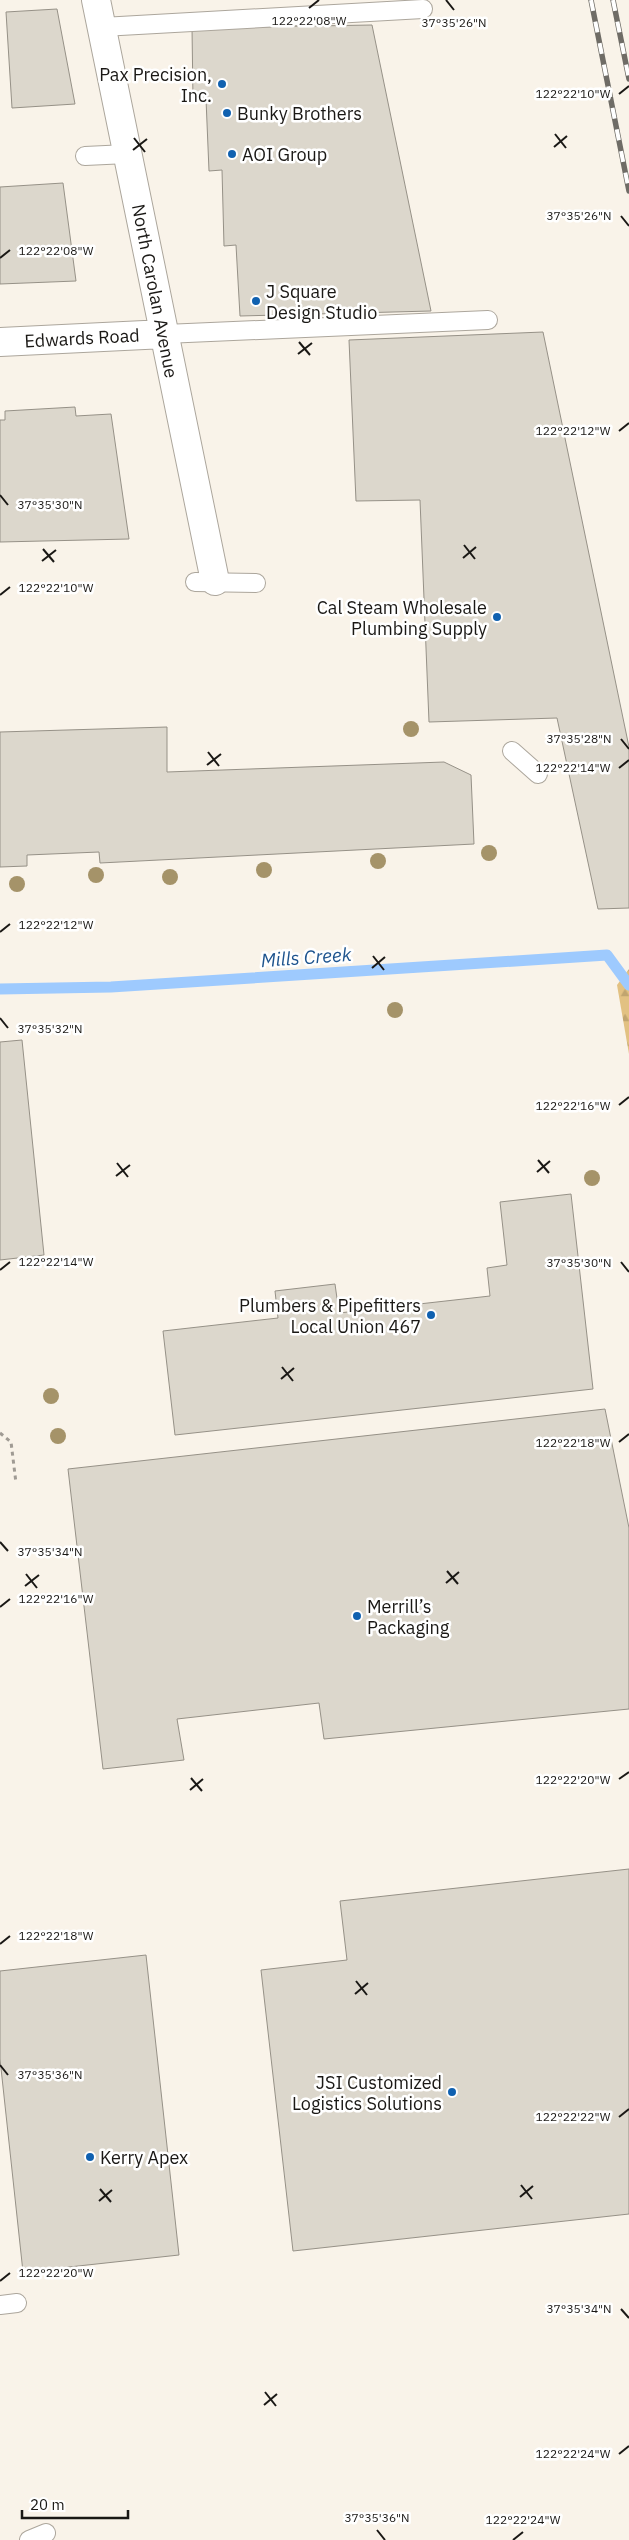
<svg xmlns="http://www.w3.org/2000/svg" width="629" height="2540" font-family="'IBM Plex Sans',sans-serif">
<defs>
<pattern id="forest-firs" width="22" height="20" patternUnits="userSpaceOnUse" patternTransform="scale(1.25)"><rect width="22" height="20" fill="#e2c182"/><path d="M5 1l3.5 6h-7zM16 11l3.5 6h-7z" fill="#c1a56f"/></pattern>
</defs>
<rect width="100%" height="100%" fill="#f9f3e9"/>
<path fill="url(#forest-firs)" d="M629,969V1054L617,985Z"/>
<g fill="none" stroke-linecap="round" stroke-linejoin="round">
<path stroke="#9ecafe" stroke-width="11" d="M0,989L111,987L607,955L629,985"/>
</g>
<path fill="#dcd7cc" stroke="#969187" d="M57,9L75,104L12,108L6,12Z
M372,25L431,311L240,316L236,245L224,246L222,170L209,171L206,99L193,100L192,28Z
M63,183L76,281L0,284V187Z
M543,332L629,747V908L598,909L557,718L429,722L420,500L356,501L349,340Z
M75,407L76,416L111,414L129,539L0,542V420H5V411Z
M167,727V772L444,762L471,775L474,844L100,863L99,852L27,855V866L0,867V732Z
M22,1040L44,1255L0,1260V1042Z
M571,1194L593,1389L175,1435L163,1331L278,1318L275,1291L335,1284L339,1313L490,1296L487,1268L507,1265L500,1202Z
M605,1409L629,1528V1709L324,1739L319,1703L177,1719L184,1760L103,1769L68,1469Z
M629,1869V2214L293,2251L261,1970L347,1960L340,1901Z
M146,1955L179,2255L23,2272L0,2059V1971Z"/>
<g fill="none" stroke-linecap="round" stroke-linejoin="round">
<g stroke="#aca69c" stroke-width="20">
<path id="service" d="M102,27L423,9
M85,156L127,154
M165,334L488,320
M195,582L256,583
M512,751L538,774
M0,2305L17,2303
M29,2540L46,2533"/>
</g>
<g stroke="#aca69c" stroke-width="30">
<path id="minor" d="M96,0L215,581
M0,342L165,334"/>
</g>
<path stroke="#a09b94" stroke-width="3" stroke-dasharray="4 4" stroke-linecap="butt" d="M0,1433L11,1442L16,1483"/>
<use href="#service" stroke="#fff" stroke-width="18"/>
<use href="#minor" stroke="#fff" stroke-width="28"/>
<g stroke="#6f6c66" stroke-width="5.5">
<path id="rail" d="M591,0L629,191
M613,0L629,79"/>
</g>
<use href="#rail" stroke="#fff" stroke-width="4" stroke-dasharray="11" stroke-linecap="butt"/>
</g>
<g fill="#a59369">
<circle cx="411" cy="729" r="8"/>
<circle cx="489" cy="853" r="8"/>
<circle cx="378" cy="861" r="8"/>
<circle cx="264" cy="870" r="8"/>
<circle cx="96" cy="875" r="8"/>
<circle cx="170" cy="877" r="8"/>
<circle cx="17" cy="884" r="8"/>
<circle cx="395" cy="1010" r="8"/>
<circle cx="592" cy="1178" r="8"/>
<circle cx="51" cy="1396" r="8"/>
<circle cx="58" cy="1436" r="8"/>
</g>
<path fill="none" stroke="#1a1815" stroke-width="2" d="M446,0L454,10M309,8L319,0M619,94L629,86M555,134L566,148M134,138L145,152M554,147L567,136M133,150L147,139M621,216L629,226M0,258L10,250M299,342L310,355M298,354L312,343M619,431L629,423M0,495L8,505M464,545L475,559M43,549L54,562M463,558L476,547M42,561L56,550M0,595L10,587M621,739L629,749M208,752L219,766M207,765L221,754M619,768L629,760M0,932L10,924M373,956L384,970M372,968L385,957M0,1018L8,1028M619,1105L629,1097M538,1160L549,1173M117,1163L128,1177M537,1172L550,1161M116,1176L130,1165M621,1262L629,1272M0,1270L10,1262M282,1367L293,1381M281,1379L294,1368M619,1442L629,1434M0,1542L8,1551M447,1571L458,1584M26,1574L37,1588M446,1583L459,1572M25,1586L39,1575M0,1607L10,1599M191,1778L202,1791M619,1779L629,1772M190,1790L203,1779M0,1944L10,1936M356,1981L367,1995M355,1994L368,1983M0,2065L8,2075M619,2117L629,2109M521,2185L532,2199M100,2189L111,2202M520,2197L533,2186M99,2201L112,2190M0,2281L10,2273M621,2309L629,2318M265,2392L276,2406M264,2405L277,2394M619,2454L629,2446M377,2530L385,2540M513,2540L523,2532"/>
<g fill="#1061b0" stroke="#fff" stroke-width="2">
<circle cx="222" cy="84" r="5"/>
<circle cx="227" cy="113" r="5"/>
<circle cx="232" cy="154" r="5"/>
<circle cx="256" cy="301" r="5"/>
<circle cx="497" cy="617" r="5"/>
<circle cx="431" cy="1315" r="5"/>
<circle cx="357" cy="1616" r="5"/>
<circle cx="452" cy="2092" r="5"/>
<circle cx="90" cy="2157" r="5"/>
</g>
<g text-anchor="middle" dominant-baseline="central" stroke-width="5" stroke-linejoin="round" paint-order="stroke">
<g font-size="18" fill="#1a1815" stroke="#fff" text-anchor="start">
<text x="212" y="74" text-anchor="end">Pax Precision,<tspan x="212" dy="21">Inc.</tspan></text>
<text x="237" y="113">Bunky Brothers</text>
<text x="242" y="154">AOI Group</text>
<text x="266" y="291">J Square<tspan x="266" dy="21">Design Studio</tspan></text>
<text x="487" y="607" text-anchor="end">Cal Steam Wholesale<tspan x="487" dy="21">Plumbing Supply</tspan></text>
<text x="421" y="1305" text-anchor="end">Plumbers &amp; Pipefitters<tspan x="421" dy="21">Local Union 467</tspan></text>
<text x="367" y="1606">Merrill’s<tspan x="367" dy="21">Packaging</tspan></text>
<text x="442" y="2082" text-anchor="end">JSI Customized<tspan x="442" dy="21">Logistics Solutions</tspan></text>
<text x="100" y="2157">Kerry Apex</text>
</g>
<g font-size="18" fill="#1a1815" stroke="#fff">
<text transform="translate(155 291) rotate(79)">North Carolan Avenue</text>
<text transform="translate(82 338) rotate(-3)">Edwards Road</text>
</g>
<g font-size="19" font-style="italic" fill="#1e548e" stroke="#fff">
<text transform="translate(306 957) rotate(-4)">Mills Creek</text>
</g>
</g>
<g font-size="12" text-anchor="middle" fill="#1a1815" stroke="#fff" stroke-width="5" stroke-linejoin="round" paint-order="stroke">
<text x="309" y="25">122°22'08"W</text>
<text x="454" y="27">37°35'26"N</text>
<text x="573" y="98">122°22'10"W</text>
<text x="579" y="220">37°35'26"N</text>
<text x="56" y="255">122°22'08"W</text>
<text x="573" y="435">122°22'12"W</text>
<text x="50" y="509">37°35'30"N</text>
<text x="56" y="592">122°22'10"W</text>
<text x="579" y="743">37°35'28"N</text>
<text x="573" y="772">122°22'14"W</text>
<text x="56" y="929">122°22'12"W</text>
<text x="50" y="1033">37°35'32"N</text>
<text x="573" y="1110">122°22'16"W</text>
<text x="56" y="1266">122°22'14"W</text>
<text x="579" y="1267">37°35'30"N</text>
<text x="573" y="1447">122°22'18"W</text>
<text x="50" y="1556">37°35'34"N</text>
<text x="56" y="1603">122°22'16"W</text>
<text x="573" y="1784">122°22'20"W</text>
<text x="56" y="1940">122°22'18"W</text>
<text x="50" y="2079">37°35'36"N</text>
<text x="573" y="2121">122°22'22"W</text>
<text x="56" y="2277">122°22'20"W</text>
<text x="579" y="2313">37°35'34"N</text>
<text x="573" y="2458">122°22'24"W</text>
<text x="377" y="2522">37°35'36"N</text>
<text x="523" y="2524">122°22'24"W</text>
</g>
<path d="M22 2510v8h106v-8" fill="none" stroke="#1a1815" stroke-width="2.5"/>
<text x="30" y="2510" font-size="15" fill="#1a1815" stroke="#ffffff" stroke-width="4" paint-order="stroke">20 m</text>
</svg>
